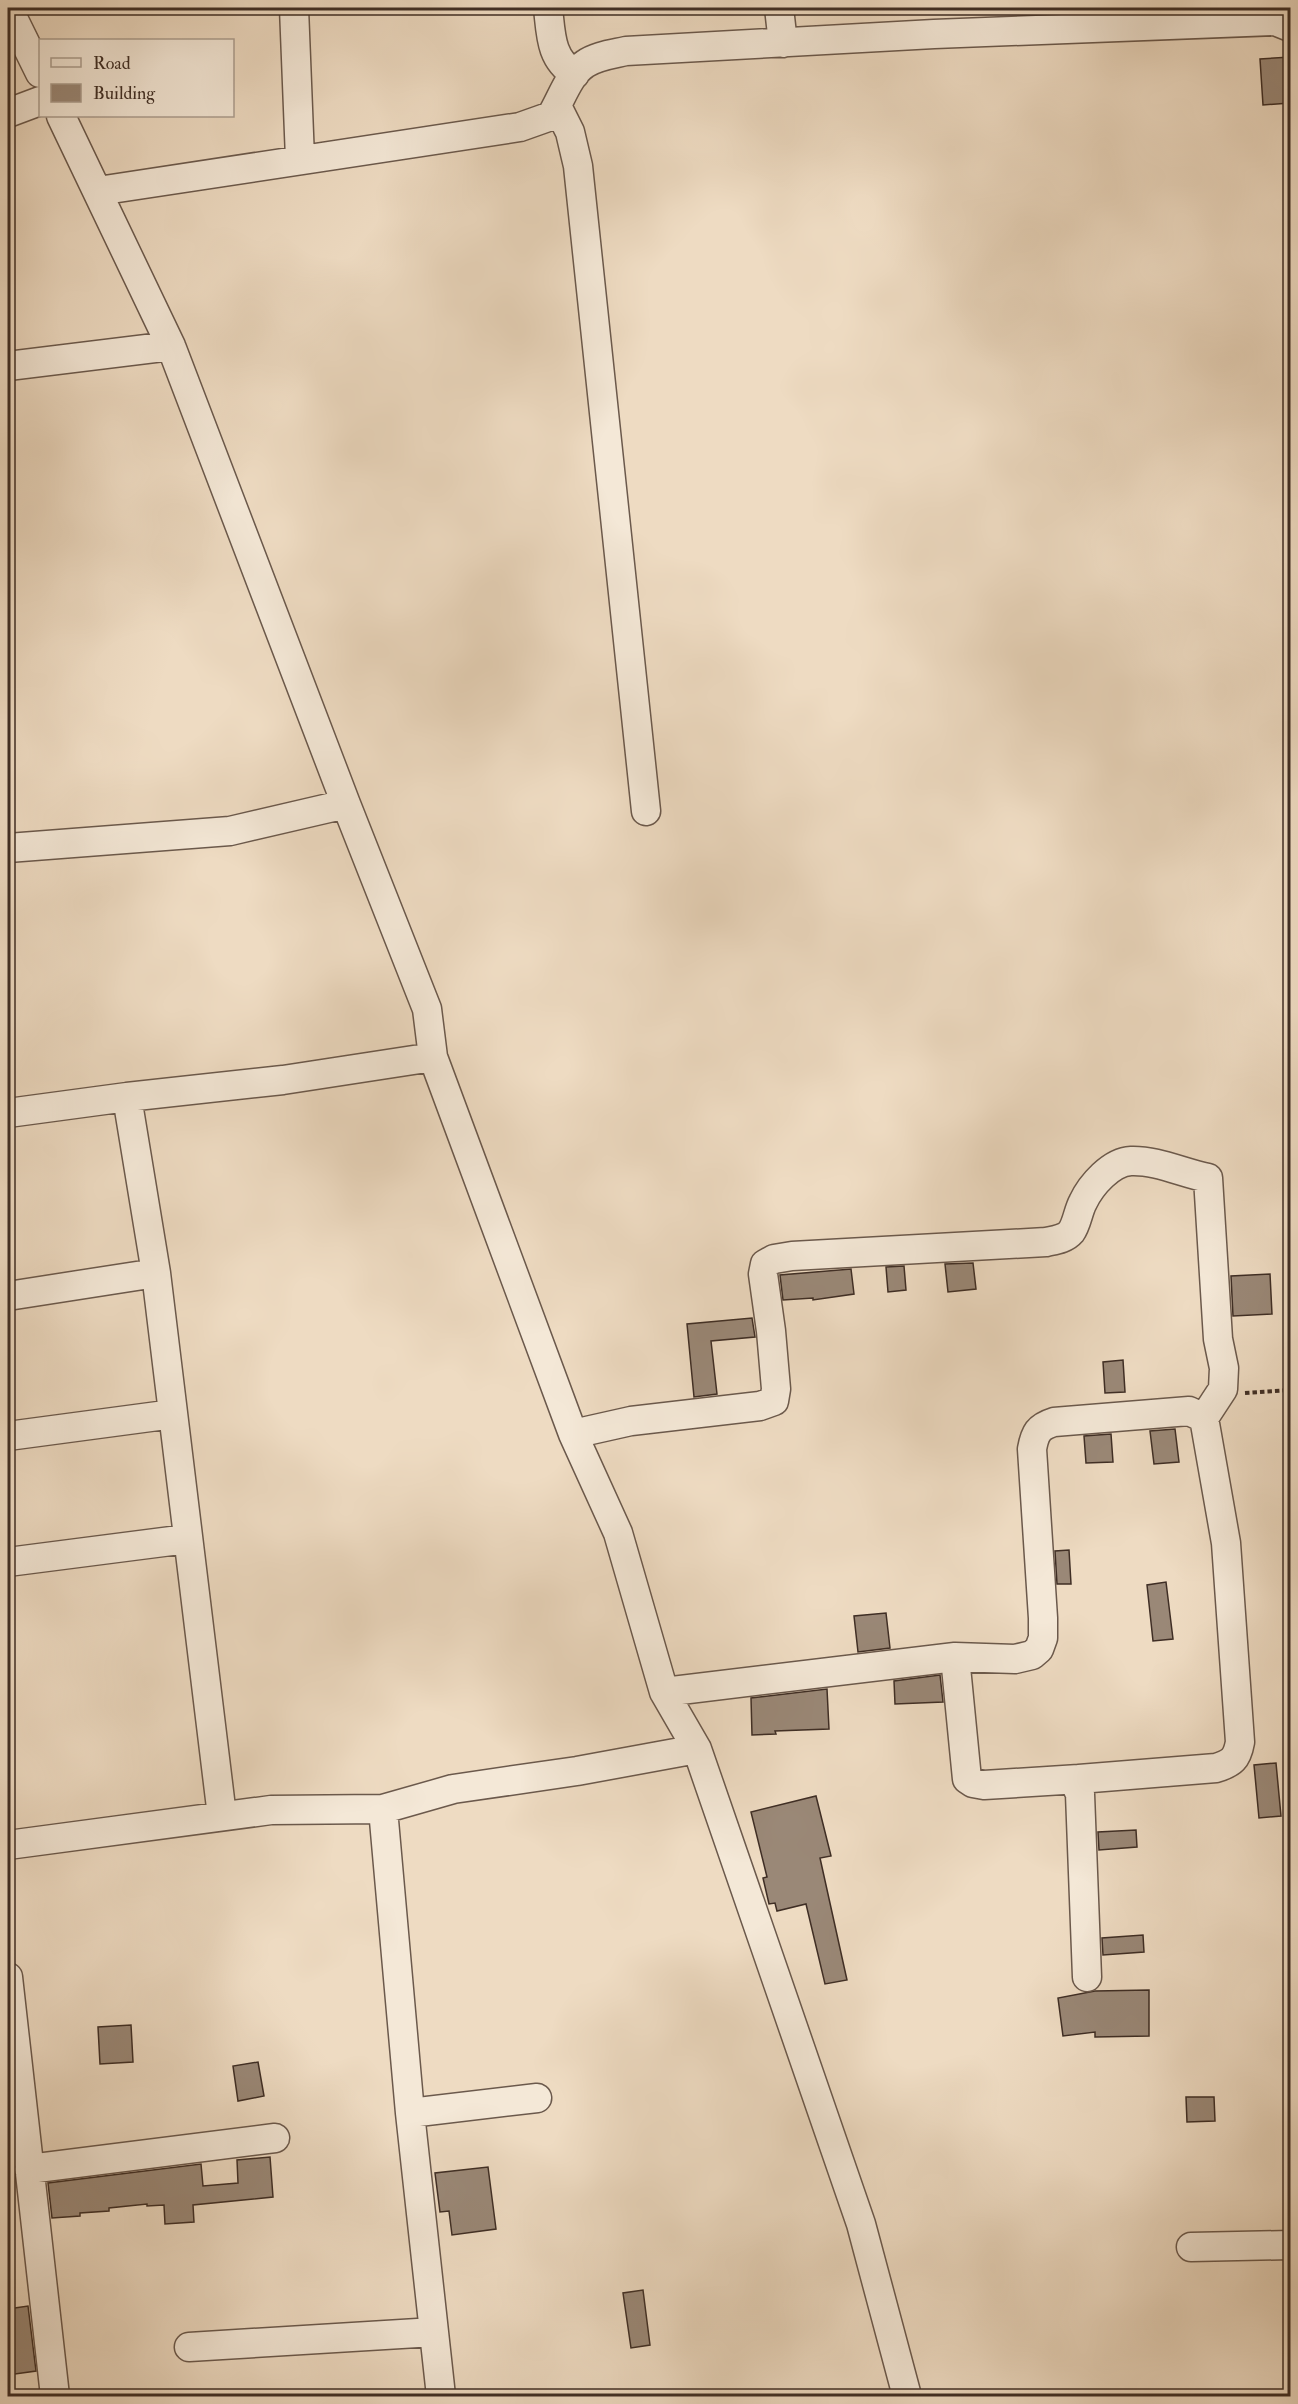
<svg xmlns="http://www.w3.org/2000/svg" width="1298" height="2404" font-family="'IM FELL Double Pica',serif">
<rect width="100%" height="100%" fill="#eedbc2"/>
<filter id="stains"><feTurbulence type="fractalNoise" baseFrequency=".00333" numOctaves="4"/><feColorMatrix values="0 0 0 0 .2 0 0 0 0 .09 0 0 0 0 .02 0 0 0 .5 -.17"/></filter>
<radialGradient id="worn" r=".72"><stop offset=".6" stop-color="#630" stop-opacity="0"/><stop offset="1" stop-color="#630" stop-opacity=".3"/></radialGradient>
<path fill="#9a8877" stroke="#3f2e25" stroke-width="1.5" d="M1290,57V103L1263,105L1260,59Z
M973,1263L976,1289L948,1292L945,1264Z
M904,1266L906,1290L888,1292L886,1267Z
M851,1269L854,1294L813,1300V1298L783,1300L780,1275Z
M1270,1274L1272,1314L1233,1316L1231,1276Z
M752,1318L755,1337L711,1341L717,1394L694,1397L687,1324Z
M1123,1360L1125,1392L1105,1393L1103,1362Z
M1175,1429L1179,1462L1154,1464L1150,1431Z
M1111,1434L1113,1462L1086,1463L1084,1436Z
M1069,1550L1071,1584H1057L1055,1551Z
M1166,1582L1173,1639L1153,1641L1147,1585Z
M886,1613L890,1648L858,1652L854,1616Z
M940,1675L943,1702L895,1704L894,1681Z
M827,1689L829,1729L775,1731L776,1734L752,1735L751,1698Z
M1276,1763L1281,1816L1259,1818L1254,1765Z
M816,1796L831,1856L820,1858L847,1980L825,1984L806,1904L777,1911L775,1903L769,1904L763,1878L767,1877L751,1812Z
M1136,1830L1137,1847L1099,1850L1098,1832Z
M1143,1935L1144,1952L1103,1955L1102,1938Z
M1149,1990V2036L1095,2037V2032L1063,2036L1058,1998L1095,1991Z
M131,2025L133,2062L100,2064L98,2027Z
M258,2062L264,2096L238,2101L233,2066Z
M1186,2097H1214L1215,2121L1187,2122Z
M270,2157L273,2197L193,2205L194,2222L165,2224L164,2205L147,2206V2204L109,2208V2211L80,2213V2216L52,2218L48,2183L201,2164L203,2186L238,2183L237,2160Z
M488,2167L496,2229L452,2235L449,2211L440,2212L435,2173Z
M643,2290L650,2345L631,2348L623,2293Z
M28,2306L36,2371L8,2375V2309Z"/>
<g fill="none" stroke-linecap="round" stroke-linejoin="round">
<g stroke="#6b594c" stroke-width="31">
<path id="minor" d="M8,8L40,73
M294,8L300,159
M548,8C551,34 550,59 575,74
M779,8L783,43
M557,106L570,132L578,166L646,811
M8,113L40,101
M61,116L171,346L346,804L427,1009L433,1057L573,1434L618,1533L664,1692L697,1749L861,2224L907,2396
M98,191L520,127L551,116C561,100 569,74 585,64C596,56 613,54 626,51L934,34L1275,21L1290,27
M8,366L171,346
M8,848L230,831L346,804
M127,1097L156,1273L222,1816
M8,1113L127,1097L283,1080L433,1057
M8,1296L156,1273
M573,1434L631,1421L760,1406L774,1401L776,1389L771,1331L763,1274L765,1264L774,1259L792,1256L1046,1242C1055,1240 1065,1239 1071,1232C1077,1224 1078,1211 1083,1202C1091,1185 1111,1162 1131,1161C1156,1160 1183,1173 1208,1178L1218,1339L1224,1368L1223,1389L1204,1418L1189,1411L1054,1422C1038,1427 1035,1433 1032,1449L1043,1618V1638L1039,1649L1032,1655L1015,1659L955,1657L664,1692
M8,1436L173,1414
M8,1562L187,1539
M955,1657L967,1779L973,1783L984,1785L1079,1779L1076,1785L1080,1794L1087,1977
M1079,1779L1216,1768C1232,1763 1237,1759 1240,1742L1226,1543L1204,1418
M383,1809L410,2113L441,2396
M8,1845L271,1810L383,1809L453,1789L577,1771L697,1749
M8,1977L55,2396
M410,2113L537,2098
M29,2169L275,2138
M1191,2247L1290,2245
M189,2347L434,2332"/>
</g>
<path stroke="#3f2e25" stroke-width="4" stroke-dasharray="4.5 3" stroke-linecap="butt" d="M1245,1393L1290,1390"/>
<use href="#minor" stroke="#f4e8d7" stroke-width="28"/>
</g>
<rect width="1298" height="2404" fill="none" stroke="#eedbc2" stroke-width="30"/>
<rect x="9" y="9" width="1280" height="2386" fill="none" stroke="#3f2e25" stroke-width="3"/>
<rect x="15" y="15" width="1268" height="2374" fill="none" stroke="#3f2e25" stroke-width="1.5"/>
<rect x="39" y="39" width="195" height="78" fill="#f4e8d7" stroke="#ac9e90" stroke-width="1.5"/>
<rect x="51" y="58" width="30" height="9" fill="#f4e8d7" stroke="#ac9e90" stroke-width="1.5"/>
<text x="93" y="69" font-size="18" fill="#3f2e25">Road</text>
<rect x="51" y="84" width="30" height="18" fill="#9a8877" stroke="#ac9e90" stroke-width="1.5"/>
<text x="93" y="99" font-size="18" fill="#3f2e25">Building</text>
<rect width="100%" height="100%" filter="url(#stains)"/>
<rect width="100%" height="100%" fill="url(#worn)"/>
</svg>
